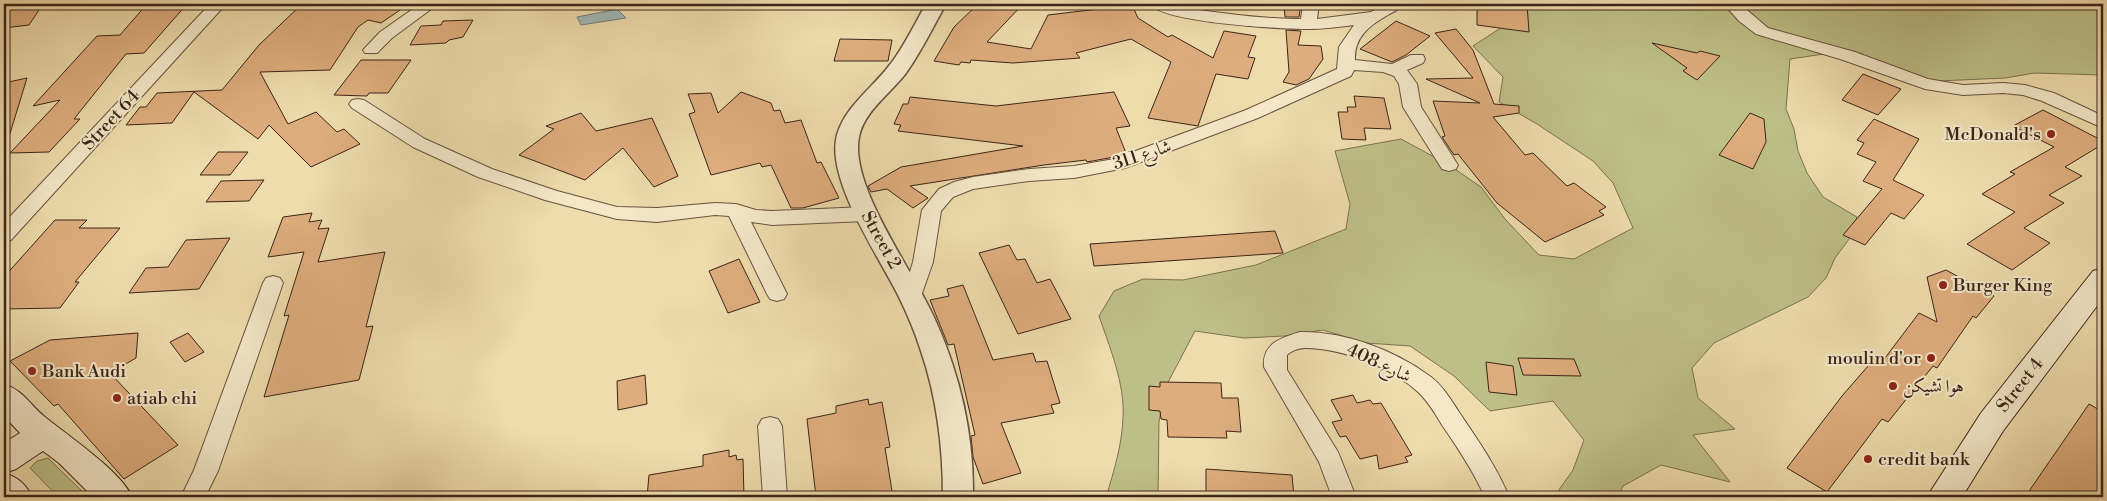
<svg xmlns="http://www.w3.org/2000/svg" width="2107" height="501" font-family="'Libre Bodoni',Amiri,serif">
<rect width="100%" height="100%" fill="#eedcac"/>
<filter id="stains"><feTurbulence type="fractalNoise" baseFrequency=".004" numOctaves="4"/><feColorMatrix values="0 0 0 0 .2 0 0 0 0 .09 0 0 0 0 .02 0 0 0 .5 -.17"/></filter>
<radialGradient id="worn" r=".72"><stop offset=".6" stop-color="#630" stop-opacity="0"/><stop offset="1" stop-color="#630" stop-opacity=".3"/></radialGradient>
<path fill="#bdbf86" stroke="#7c7250" d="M1533,4H2103V75L2035,73L2005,78L1938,81L1902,79L1863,62L1824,54L1790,59L1786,109L1794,129L1798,151L1807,173L1823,197L1857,217L1850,238L1835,258L1826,278L1808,297L1714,343L1692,368L1698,398L1735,429L1693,435L1730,482L1661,465L1623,486L1618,497H1554L1573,470L1584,440L1553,401L1490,411L1454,376L1410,346L1366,343L1323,330L1285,336L1244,338L1195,331L1165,388L1159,422L1158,497H1106C1114,471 1122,445 1123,418C1125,384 1110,348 1099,316L1114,291L1143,279L1183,280L1256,265L1346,229L1350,204L1335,151L1401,139L1449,165L1481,187L1505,219L1539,255L1574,259L1633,228L1613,183L1593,161L1537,124L1499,102L1503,77L1473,46L1510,22Z
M48,458L88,497H58L30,468L37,461Z"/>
<path fill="#9fb8b6" stroke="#777d78" d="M617,9L626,18L581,25L577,17Z"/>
<path fill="#dead7d" stroke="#3c241a" d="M13,4H43L29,25L4,28V16Z
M147,4H187L144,53L126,54L74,119H80L49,152L10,153L60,100L33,106L97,36L120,35Z
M302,4H409L381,23L368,20L358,27L330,70L260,72L288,124L316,112L337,132L344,129L360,144L311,167L269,125L258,139L194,92L172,123L126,125L140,107H146L157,93L222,90L259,45Z
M978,4H1023L987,42L1031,49L1048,15L1132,5L1138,18L1168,37L1172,35L1213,58L1224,31L1256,36L1248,57L1255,58L1248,79L1216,74L1198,126L1148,118L1171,62L1131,39L1076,53L1080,58L1013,63L971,60L970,63L961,62L959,65L934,61L954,27Z
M1284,4H1301L1299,17H1285Z
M1477,4H1527L1529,32L1477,25Z
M473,20L463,37L449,40L446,43L410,45L421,26L441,25L443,21Z
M1396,21L1430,36L1406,55L1392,62L1360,49Z
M1456,29L1473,50L1494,104L1519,106V113L1493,117L1525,155L1533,153L1567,186L1574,183L1606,207L1599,211L1604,215L1545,242L1497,203L1458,154L1454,155L1442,137L1445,136L1433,101L1480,103L1426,79L1473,78L1435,33Z
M1286,30L1301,31L1298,45L1321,46L1323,59L1309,79L1296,85L1283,82L1289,72Z
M840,39L892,40L888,61H834Z
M1652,43L1697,53L1700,51L1720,56L1697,80L1683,71L1687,68Z
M361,60H411L388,93H369L367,96L334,95Z
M1863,74L1901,89L1878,115L1842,100Z
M27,78L8,140L4,139V83Z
M741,92L771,103L774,111L780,110L785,123L801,120L817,163L821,162L839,198L803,208H791L771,165L762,167L760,163L711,175L689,114L695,112L688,94L711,93L718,113Z
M1114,92L1130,126L1116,128L1126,153L1114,157L1087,162L1086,160L1044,165L910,186L928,198L913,208L887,189L871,192L868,186L901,167L1023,146L898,131L901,125L894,124L903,104H908L910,97L996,106Z
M1354,96L1384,98L1391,129L1364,128L1366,140L1342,139L1338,112H1348L1347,107H1356Z
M2043,110L2103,141V144L2065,167L2082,176L2049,195L2064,203L2024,228L2050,243L2012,270L1967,244L2015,212L1982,194L2015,174L2010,172L2054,147L2013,126Z
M581,113L596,131L652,118L678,176L654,187L623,148L585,180L519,155L554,129L546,126Z
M1750,113L1764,119L1766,142L1753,169L1719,155Z
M1874,119L1919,139L1893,180L1924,195L1904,219L1891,213L1865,245L1843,235L1882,189L1863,181L1876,162L1857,154L1864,143L1857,140Z
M218,152H248L230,175H200Z
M264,180L249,201L206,202L221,181Z
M312,213L309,222L322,220L318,229L329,228L318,262L385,252L366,327L373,326L359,380L264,397L289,315L284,316L304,252L268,257L283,217Z
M55,220H87L79,228H120L75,282H79L60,308L4,309V277Z
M1275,231L1283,253L1094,266L1090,244Z
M230,238L199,289L129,293L146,268L168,267L186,240Z
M1009,245L1017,260L1025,259L1037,283L1050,279L1071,319L1018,334L979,253Z
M739,259L760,302L728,313L709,271Z
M1946,270L1994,296L1976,318L1973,316L1937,368L1933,366L1888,422L1882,419L1827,492L1787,468L1842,396L1875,358L1882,362L1919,313L1937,322L1927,277Z
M963,285L993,360L1033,353L1036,362L1047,361L1060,403L1051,405L1054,413L1001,423L1021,473L983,484L973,457L971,436L975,435L954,344L948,345L930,300L949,296L947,289Z
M138,333L136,358L110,373L178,445L124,479L58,404L54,406L10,361L50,340Z
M188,333L204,352L185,362L170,342Z
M1518,358L1574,359L1581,376L1523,375Z
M1486,362L1513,366L1517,395L1489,392Z
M645,375L647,404L618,410L617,381Z
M1160,382L1221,383L1222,398H1238L1241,432L1226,431L1227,438L1168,437L1167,420L1161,419L1160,411L1149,410V386L1160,387Z
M1353,395L1357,403L1370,400L1373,404L1381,403L1412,455L1405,457L1408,462L1379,469L1377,455L1360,459L1346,436L1340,437L1332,422L1342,420L1331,400Z
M868,399L869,405L882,402L890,447L885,448L893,497H816L807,419L836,413V406Z
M2089,404L2103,412V497H2025Z
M729,450V457L736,455L737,460L743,459L744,497H647L649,475L703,466V455Z
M1206,469L1292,475L1294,497H1206Z"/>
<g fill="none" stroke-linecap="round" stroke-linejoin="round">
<g stroke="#68523e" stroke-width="2">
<path id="minor" d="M210,4H226L11,240L4,242V223Z
M420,4H438L392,38L377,53H365L363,50L380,32Z
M1150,4C1166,3 1177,7 1192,9C1226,14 1260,18 1294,19H1301L1303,4H1319L1317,19L1371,12L1385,4H1405C1401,9 1394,11 1388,15C1370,25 1354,37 1355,60L1392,64L1411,55H1423L1425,59L1423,63L1407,70L1417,84L1421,107L1458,165L1456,169L1449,171L1442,169L1403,107L1399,84L1394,76L1383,72L1354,70L1351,76L1258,118L1125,168L1074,178L1029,181L973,189L953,197L941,211L933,262L919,302L912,305L905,302L902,297L913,262L922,210L939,189L954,182L973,177L1029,169L1074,166L1114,159L1246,110L1337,69L1339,47L1354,25C1339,27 1323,29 1308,29C1282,29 1164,23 1150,4Z
M1724,4H1740L1768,28L1855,52L1928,79L1963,85L2003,83L2025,85L2054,93L2103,116V128L2042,101L2023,95L2003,93L1963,95L1925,89L1843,60L1756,34L1739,21Z
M358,99L364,100L425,139L492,169L557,191L617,207L657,208L715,203L736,204L756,210L772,211L866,207L873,209L876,214L873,219L866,221L772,225L751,222L787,294L784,299L777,301L770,299L767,294L729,216L715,215L657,222L617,219L545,200L478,177L413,147L352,108L349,104L352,100Z
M273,276L280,278L283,283L218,471L205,497H181L194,470L263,283L266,278Z
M1300,332C1344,331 1395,350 1431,377C1443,386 1451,400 1459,412C1477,439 1497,467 1509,497H1485C1473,471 1458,448 1442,425C1435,413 1427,400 1417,391C1394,370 1357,355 1327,350C1314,348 1297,345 1287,355V370L1338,452L1356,497H1332L1319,462L1264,367C1262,343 1281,338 1300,332Z
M770,417L778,419L782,426L787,497H763L758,426L762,419Z"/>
</g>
<g stroke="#68523e" stroke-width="3">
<path id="tertiary" d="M926,4H946C933,27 921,52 906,73C891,93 864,111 859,137C849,188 917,275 937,324C961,378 974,438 973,497H943C943,447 937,398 921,351C915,332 907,313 898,295C879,257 825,178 837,135C845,107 872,88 889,66C904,47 914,25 926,4Z"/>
</g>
<g stroke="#3c241a" stroke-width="2">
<path id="secondary" d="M2103,268V298L2003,431L1962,497H1927L1981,413L2093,271Z
M4,384C23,390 30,405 45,417C68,436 121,471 132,497H93L59,463L43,451L16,469L5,473C18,478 26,484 32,497H4V443L20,433L4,416Z"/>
</g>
<use href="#minor" fill="#f4e8c9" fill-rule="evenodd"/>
<use href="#tertiary" fill="#f4e8c9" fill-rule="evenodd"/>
<use href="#secondary" fill="#f4e8c9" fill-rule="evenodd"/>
</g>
<g fill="#8f2418" stroke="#f4e8c9" stroke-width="2">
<circle cx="2051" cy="134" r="5"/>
<circle cx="1943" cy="285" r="5"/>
<circle cx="1931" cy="358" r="5"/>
<circle cx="32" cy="371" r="5"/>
<circle cx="1893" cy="386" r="5"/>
<circle cx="117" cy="398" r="5"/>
<circle cx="1868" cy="459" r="5"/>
</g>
<g text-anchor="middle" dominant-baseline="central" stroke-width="4" stroke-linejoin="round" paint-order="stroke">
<g font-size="18" fill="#3c241a" stroke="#f4e8c9">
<text transform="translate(111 120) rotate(-47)">Street 64</text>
<text transform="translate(1142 155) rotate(-18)">شارع 311</text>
<text transform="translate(881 240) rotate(61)">Street 2</text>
<text transform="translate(1379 363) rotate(25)">شارع 408</text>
<text transform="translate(2020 385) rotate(-52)">Street 4</text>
</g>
<g font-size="18" fill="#3c241a" stroke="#f4e8c9" text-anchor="start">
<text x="2041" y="134" text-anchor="end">McDonald's</text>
<text x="1953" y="285">Burger King</text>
<text x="1921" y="358" text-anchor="end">moulin d'or</text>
<text x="42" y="371">Bank Audi</text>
<text x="1903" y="386">هوا تشيكن</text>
<text x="127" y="398">atiab chi</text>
<text x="1878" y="459">credit bank</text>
</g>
</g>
<rect width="2107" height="501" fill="none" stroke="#eedcac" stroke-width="20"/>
<rect x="5" y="5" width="2097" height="491" fill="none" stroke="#3c241a" stroke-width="2.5"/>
<rect x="10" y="10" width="2087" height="481" fill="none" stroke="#3c241a"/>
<rect width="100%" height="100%" filter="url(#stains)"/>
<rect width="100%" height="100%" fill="url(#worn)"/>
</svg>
